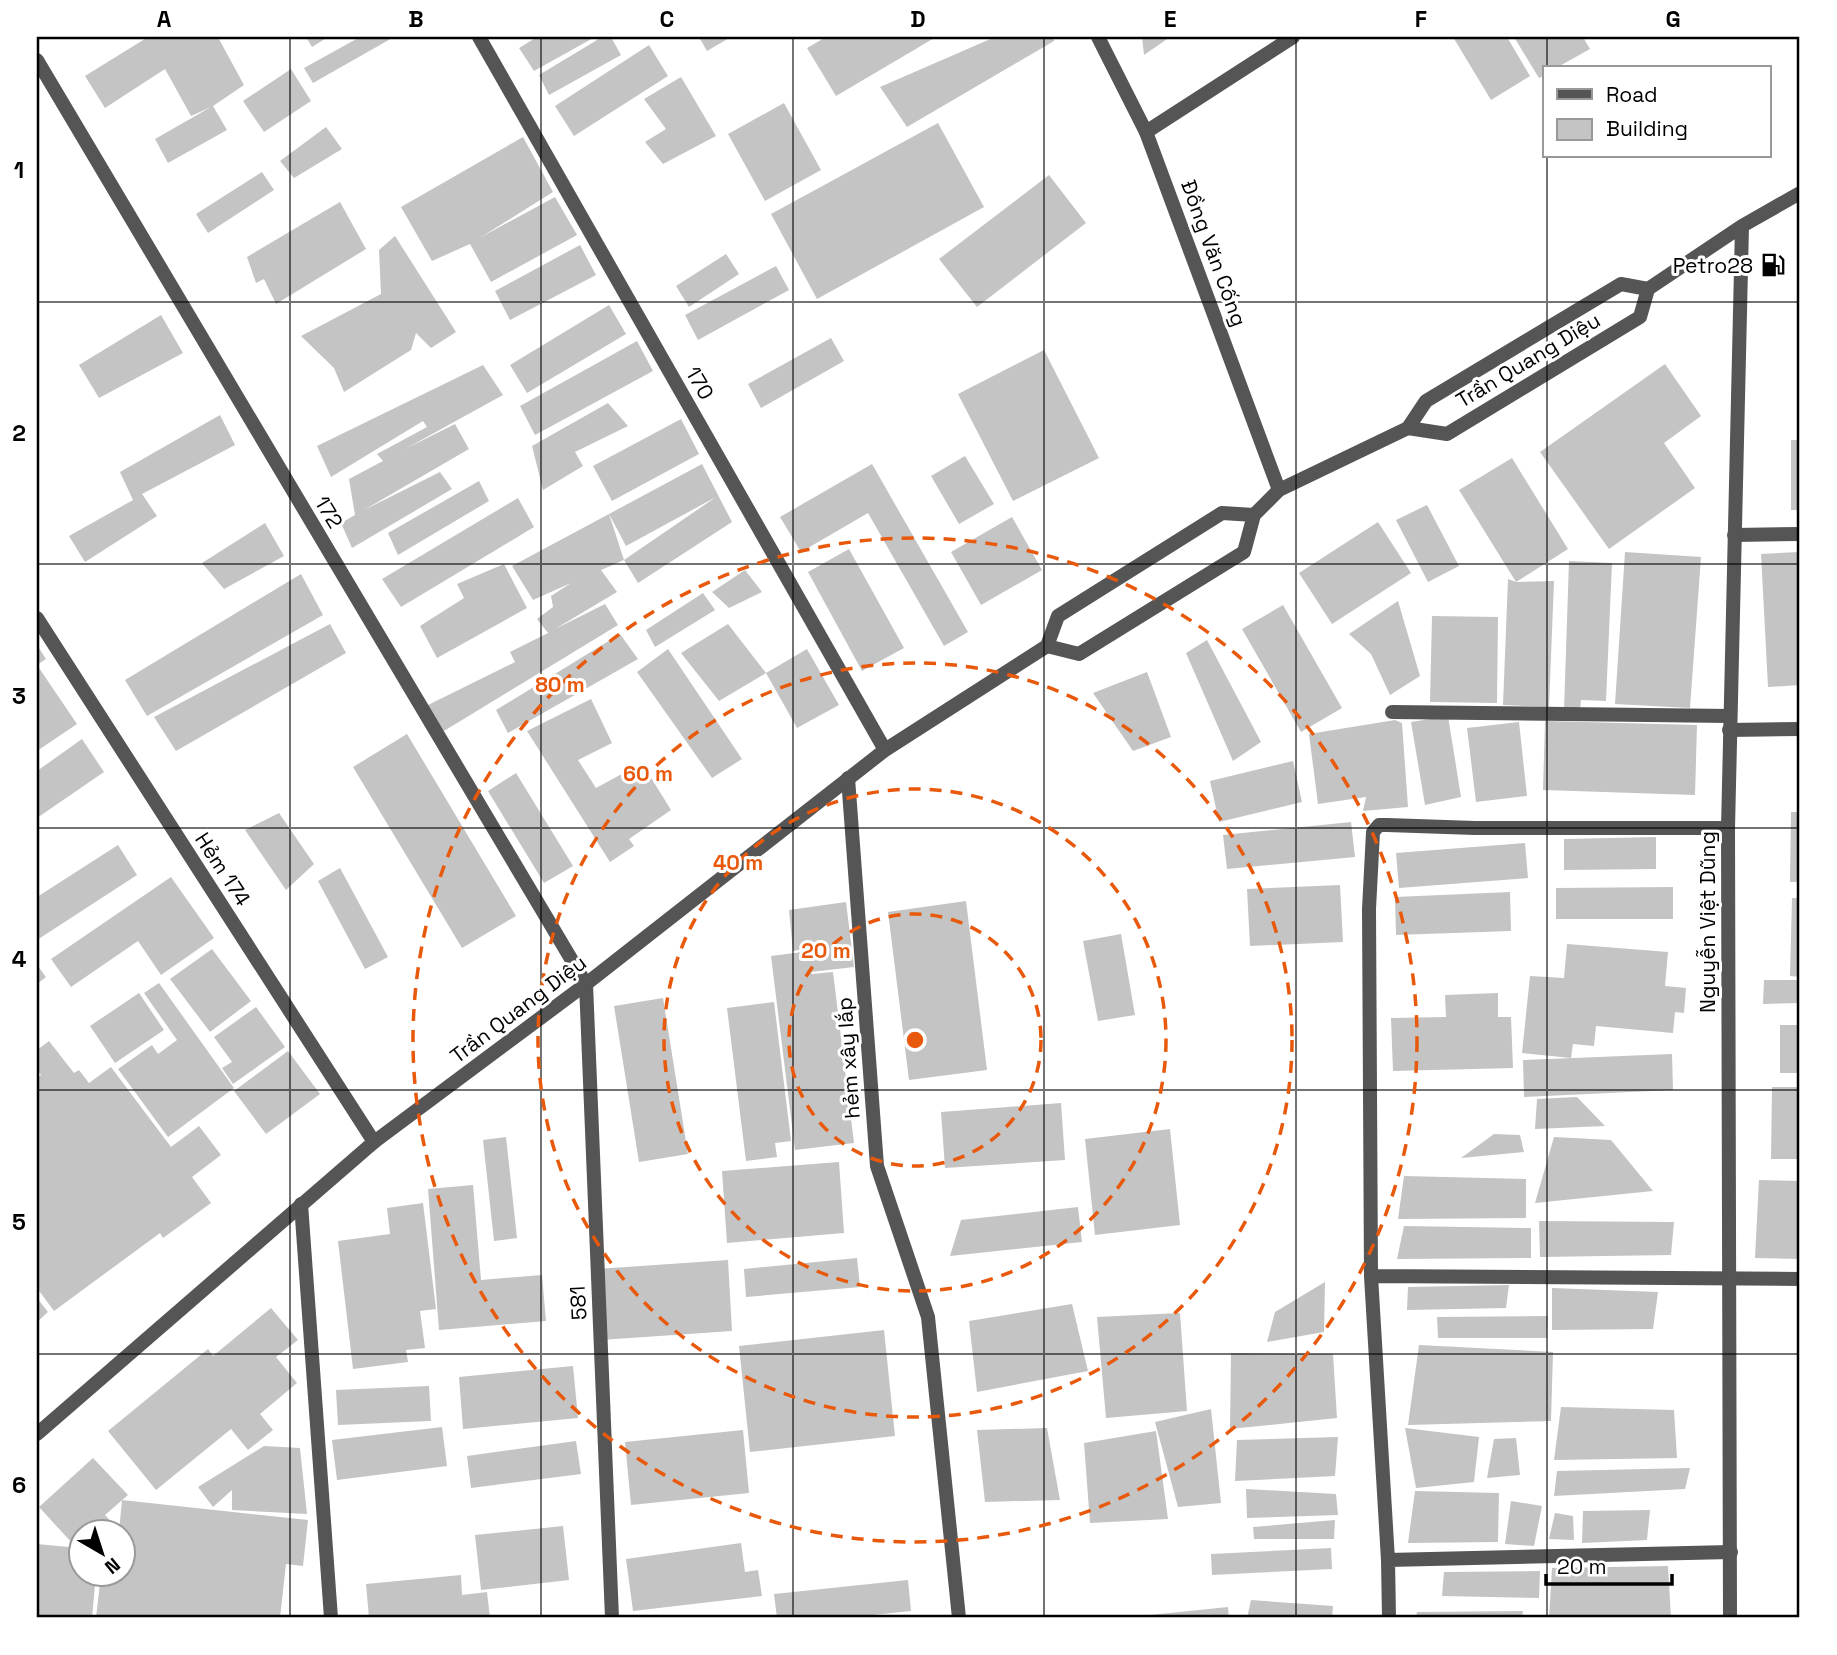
<svg xmlns="http://www.w3.org/2000/svg" width="1837" height="1655" font-family="'Space Grotesk',sans-serif">
<rect width="100%" height="100%" fill="#fff"/>
<path fill="#c4c4c4" d="M148,37H222L219,39L244,85L213,106L227,130L168,163L155,139L211,107L191,116L165,69L105,108L85,76Z
M306,37H328L312,47Z
M360,37H394L313,83L304,68Z
M537,37H595L534,71L519,48Z
M602,37H611L621,55L549,95L539,75Z
M699,37H731L707,51Z
M826,37H936L836,96L807,48Z
M995,37H1053L1054,41L907,127L880,87Z
M1142,37H1170L1144,55Z
M1453,37H1507L1530,76L1491,100Z
M1514,37H1583L1590,49L1556,68H1545V75L1539,78Z
M649,45L668,76L574,136L555,106Z
M291,69L311,101L264,132L243,101Z
M681,77L716,136L663,164L645,142L666,129L644,99Z
M784,103L821,170L765,201L728,134Z
M938,123L984,207L817,299L771,214Z
M326,127L342,149L294,178L280,161Z
M523,137L553,192L481,237L555,197L577,235L491,282L470,244L432,261L401,207Z
M262,172L274,190L208,233L196,214Z
M1049,175L1086,223L977,307L939,259Z
M340,202L366,249L276,304L264,279L256,283L247,257Z
M395,236L456,332L431,348L416,333L411,350L344,392L334,368L301,336L381,294L379,250Z
M580,245L596,275L510,320L495,291Z
M726,254L739,274L689,307L676,286Z
M776,266L789,290L698,340L685,315Z
M609,305L626,334L527,393L510,365Z
M161,315L183,353L99,398L79,365Z
M831,338L844,361L761,408L748,384Z
M637,341L653,371L535,435L520,406Z
M1044,350L1099,458L1013,501L958,394Z
M1665,364L1701,416L1664,443L1695,488L1609,549L1540,452Z
M483,365L503,395L405,449L455,424L469,449L364,510L440,472L452,489L352,548L341,523L355,515L349,479L383,461L377,454L427,427L423,421L331,477L317,446Z
M608,403L628,426L575,452L583,466L543,490L532,446Z
M220,415L235,445L142,494L157,516L85,562L69,536L133,500L120,472Z
M681,419L699,454L612,501L593,466Z
M1791,440H1800V510H1791Z
M965,456L994,504L959,524L931,476Z
M1512,458L1568,549L1516,582L1459,490Z
M702,464L732,522L638,583L624,560L716,497L626,546L609,514Z
M872,464L968,632L944,646L868,513L801,552L780,517Z
M479,481L489,501L398,555L388,533Z
M518,498L534,527L401,607L382,579Z
M1427,505L1459,566L1428,582L1396,520Z
M609,514L624,560L601,570L617,592L555,629L605,604L618,625L444,731L426,706L515,662L510,652L548,633L537,619L553,607L551,596L571,583L533,600L512,566Z
M1012,517L1042,570L981,605L951,552Z
M1378,522L1411,573L1332,624L1299,573Z
M265,523L284,556L224,589L202,563Z
M849,549L904,648L862,671L808,572Z
M1625,552L1701,557L1690,708L1615,704Z
M1799,552L1800,685L1768,687L1761,554Z
M1569,561L1612,563L1606,701L1581,700L1580,710H1564Z
M504,564L527,608L437,658L420,626L464,598L457,584Z
M745,570L762,592L729,608L712,592Z
M301,574L323,615L147,716L125,680Z
M1508,579L1516,582L1554,581L1549,707L1503,705Z
M703,593L715,610L655,647L646,630Z
M1398,601L1420,676L1390,695L1371,654L1349,634Z
M1283,605L1342,708L1301,732L1242,629Z
M1432,616L1498,617L1497,703L1430,702Z
M330,624L346,653L176,751L154,717Z
M728,624L766,673L807,649L839,705L797,728L766,673L719,701L681,653Z
M620,634L638,659L508,733L496,710Z
M1207,640L1261,742L1233,761L1186,653Z
M37,645L46,659L37,665L77,724L37,751Z
M668,649L742,759L712,778L637,672Z
M1147,672L1171,737L1133,751L1093,693Z
M591,699L612,743L578,760L596,788L642,763L671,810L629,839L634,846L610,862L527,731Z
M1448,716L1461,797L1425,805L1411,722Z
M1395,720L1402,723L1408,807L1363,811L1366,797L1318,804L1309,734Z
M1545,721L1697,725L1695,795L1543,790Z
M1519,722L1527,796L1476,802L1467,728Z
M407,734L516,916L462,948L353,767Z
M82,739L104,772L37,818V771Z
M1293,761L1302,802L1219,822L1210,781Z
M516,773L573,866L544,883L488,791Z
M1791,812H1800V882H1790Z
M279,813L314,864L286,890L245,830Z
M1351,822L1355,857L1227,869L1223,835Z
M1656,837V869L1564,870V839Z
M1525,843L1528,878L1399,888L1396,853Z
M118,845L137,875L37,940V897Z
M340,868L388,957L365,969L318,881Z
M171,877L214,938L161,975L138,941L71,987L51,959Z
M1340,885L1343,942L1250,946L1247,889Z
M1673,887V919H1556V888Z
M1510,892L1511,931L1396,935L1395,897Z
M1792,898H1800V977L1790,976Z
M966,901L987,1070L909,1080L888,912Z
M846,902L854,967L811,972L812,974L833,972L854,1143L795,1150L771,956L810,951L809,948L793,951L789,910Z
M1121,934L1135,1015L1098,1021L1083,941Z
M1567,944L1668,952L1665,986L1686,988L1684,1013L1675,1012L1673,1033L1596,1026L1594,1046L1573,1044L1571,1058L1522,1053L1530,976L1564,978Z
M212,949L251,1001L210,1032L170,979Z
M37,965L46,977L37,984Z
M1764,980H1800V1003L1763,1004Z
M159,983L234,1088L168,1137L118,1069L152,1045L158,1054L177,1040L144,993Z
M139,993L164,1030L115,1063L90,1026Z
M1498,993V1017H1511L1513,1068L1393,1071L1391,1018L1446,1017L1445,995Z
M663,998L688,1154L639,1162L614,1006Z
M774,1002L791,1141L775,1143L777,1157L746,1161L727,1008Z
M256,1007L285,1047L233,1084L222,1068L232,1062L214,1037Z
M1780,1025H1800V1073H1780Z
M49,1041L74,1073L79,1070L89,1083L111,1067L171,1147L199,1126L221,1155L192,1177L211,1203L163,1238L160,1233L54,1311L37,1288V1078L41,1075L37,1070V1050Z
M288,1051L320,1094L266,1134L234,1091Z
M1672,1054L1673,1090L1524,1097L1523,1060Z
M1772,1087H1800V1159H1771Z
M1577,1097L1605,1126L1535,1129L1537,1099Z
M1061,1103L1065,1160L945,1168L941,1112Z
M1170,1129L1180,1225L1095,1235L1085,1139Z
M1494,1134L1520,1135L1524,1152L1461,1158Z
M506,1137L517,1238L494,1241L483,1140Z
M1554,1137L1611,1140L1653,1191L1535,1203Z
M839,1162L844,1233L727,1243L722,1171Z
M1404,1176L1526,1179V1218L1398,1219Z
M1759,1180L1800,1181V1259L1755,1258Z
M473,1185L481,1280L542,1275L546,1321L439,1330L428,1189Z
M423,1203L436,1309L420,1311L425,1348L406,1350L408,1362L353,1369L338,1241L390,1234L387,1208Z
M1078,1207L1082,1242L950,1256L961,1220Z
M1539,1221L1674,1222L1671,1255L1540,1257Z
M1404,1226L1531,1228V1258L1397,1259Z
M857,1258L860,1287L746,1297L744,1269Z
M728,1260L732,1331L601,1340L597,1269Z
M1325,1282L1324,1332L1267,1342L1275,1312Z
M1509,1285L1506,1308L1407,1310L1408,1287Z
M1552,1288L1658,1292L1653,1329L1552,1330Z
M37,1298L48,1312L37,1322Z
M1072,1304L1088,1371L977,1392L969,1321Z
M271,1308L298,1340L276,1357L297,1383L260,1414L273,1430L248,1450L231,1429L156,1490L108,1431L208,1349L213,1356Z
M1180,1313L1187,1411L1106,1418L1097,1317Z
M1548,1316L1547,1338H1438L1437,1317Z
M884,1330L895,1436L750,1452L739,1346Z
M1419,1345L1553,1352L1551,1421L1408,1425Z
M1231,1353L1333,1354L1337,1418L1230,1429Z
M573,1366L578,1418L463,1429L459,1377Z
M429,1386L431,1421L338,1425L336,1390Z
M1561,1407L1674,1410L1677,1458L1554,1460Z
M1211,1409L1221,1503L1178,1507L1155,1422Z
M442,1427L447,1466L337,1480L332,1440Z
M1047,1428L1060,1500L985,1502L977,1430Z
M1405,1428L1479,1437L1474,1482L1416,1488Z
M743,1430L749,1493L631,1505L625,1442Z
M1156,1431L1168,1519L1090,1523L1084,1443Z
M1338,1437L1335,1476L1235,1481L1237,1440Z
M1516,1438L1520,1475L1487,1478L1494,1439Z
M576,1441L581,1474L471,1488L467,1456Z
M264,1446L300,1448L307,1514L232,1510V1490L213,1507L198,1487Z
M93,1458L128,1495L105,1515L114,1525L106,1532H89L87,1530L80,1532V1537L73,1544L39,1507Z
M1690,1468L1685,1489L1554,1496L1557,1471Z
M1246,1489L1336,1494L1338,1515L1247,1518Z
M1415,1491L1499,1493L1498,1542L1408,1543Z
M122,1500L308,1520L303,1566L286,1564L280,1618H96L101,1574H122V1532H119Z
M1511,1501L1542,1506L1534,1546L1505,1544Z
M1650,1510L1647,1540L1582,1543L1583,1511Z
M1555,1513L1573,1516L1574,1540L1549,1539Z
M1335,1520L1334,1539H1254L1253,1527Z
M563,1526L569,1580L481,1590L475,1535Z
M741,1543L745,1572L758,1570L762,1596L633,1611L626,1559Z
M37,1544L80,1548V1574H96L92,1618H37Z
M1331,1548L1332,1569L1212,1575L1211,1554Z
M1668,1566L1671,1618H1549L1552,1568Z
M1540,1571L1539,1598L1442,1596L1444,1572Z
M461,1575L462,1595L487,1592L490,1618H369L366,1584Z
M908,1580L911,1611L844,1618H777L774,1594Z
M1251,1600L1333,1606L1332,1618H1247Z
M1228,1607L1229,1618H1140V1616Z
M1523,1611L1522,1618H1416L1417,1612Z"/>
<g fill="none" stroke-linecap="round" stroke-linejoin="round">
<path stroke="#555" stroke-width="14" d="M301,1204L331,1618"/>
<path stroke="#555" stroke-width="14" d="M479,37L885,750
M37,60L586,984L612,1618
M1146,132L1293,37
M1734,535L1800,534
M37,618L374,1142
M1392,712L1730,716
M1729,730L1800,729
M848,778L877,1166L928,1317L959,1618
M1371,1276L1800,1279
M1388,1560L1731,1552
M1389,1618L1388,1560L1371,1276L1369,909L1373,832L1379,825H1387L1475,828H1728"/>
<path stroke="#555" stroke-width="14" d="M1098,37L1146,132L1279,490
M1648,289L1621,284L1426,401L1408,428L1447,434L1640,317L1648,289L1742,226L1800,193
M1254,515L1222,513L1058,616L1047,646L1079,654L1244,552L1254,515L1279,490L1408,428
M37,1434L374,1142L586,984L885,750L1047,646
M1730,1618L1728,828L1742,226"/>
</g>
<path fill="none" stroke="#000" stroke-width="2" stroke-opacity="0.55" d="M290,37V1618M541,37V1618M793,37V1618M1044,37V1618M1296,37V1618M1547,37V68M1547,156V1618M37,302H1800M37,564H1800M37,828H1800M37,1090H1800M37,1354H1800"/>
<g fill="none" stroke="#e8590c" stroke-width="3.5" stroke-dasharray="12 9">
<circle cx="915" cy="1040" r="126"/>
<circle cx="915" cy="1040" r="251"/>
<circle cx="915" cy="1040" r="377"/>
<circle cx="915" cy="1040" r="502"/>
</g>
<defs>
<g id="fuel-bare" transform="scale(1.89)"><path d="M-5.5-6h7V0h2V4h1.3V-2.5L3-4.5l.8-.8L6-3V5H2.5V1h-1V6h-7ZM-4.2-4.7v3.2H.2V-4.7Z" fill="#000" stroke="#fff" stroke-width="2.5" paint-order="stroke"/></g>
</defs>
<g fill-rule="evenodd">
<use href="#fuel-bare" x="1773" y="265"/>
</g>
<g text-anchor="middle" dominant-baseline="central" stroke-width="6" stroke-linejoin="round" paint-order="stroke">
<g font-size="21" fill="#000" stroke="#fff">
<text transform="translate(1214 253) rotate(70)">Đồng Văn Cống</text>
<text transform="translate(1528 360) rotate(-31)">Trần Quang Diệu</text>
<text transform="translate(700 383) rotate(60)">170</text>
<text transform="translate(329 512) rotate(59)">172</text>
<text transform="translate(223 869) rotate(57)">Hẻm 174</text>
<text transform="translate(1707 922) rotate(-90)">Nguyễn Việt Dũng</text>
<text transform="translate(518 1009) rotate(-37)">Trần Quang Diệu</text>
<text transform="translate(848 1058) rotate(-94)">hẻm xây lắp</text>
<text transform="translate(578 1303) rotate(-93)">581</text>
</g>
<g font-size="21" fill="#000" stroke="#fff" text-anchor="end">
<text x="1753" y="265">Petro28</text>
</g>
</g>
<circle cx="915" cy="1040" r="10" fill="#e8590c" stroke="#fff" stroke-width="3.5"/>
<g font-size="21" text-anchor="middle" font-weight="bold" fill="#e8590c" stroke="#fff" stroke-width="6" stroke-linejoin="round" paint-order="stroke">
<text x="560" y="692">80 m</text>
<text x="648" y="781">60 m</text>
<text x="738" y="870">40 m</text>
<text x="826" y="958">20 m</text>
</g>
<rect width="1837" height="1655" fill="none" stroke="#ffffff" stroke-width="77"/>
<rect x="1543" y="66" width="228" height="91" fill="#ffffff" stroke="#999999" stroke-width="2"/>
<rect x="1557" y="89" width="35" height="10" fill="#555555" stroke="#999999" stroke-width="2"/>
<text x="1606" y="102" font-size="21" fill="#000000">Road</text>
<rect x="1557" y="119" width="35" height="21" fill="#c4c4c4" stroke="#999999" stroke-width="2"/>
<text x="1606" y="136" font-size="21" fill="#000000">Building</text>
<g transform="translate(102 1553) rotate(141)"><circle r="33" fill="#ffffff" stroke="#999999" stroke-width="2"/>
<path d="M0-5L12 26L0 18L-12 26Z" fill="#000000"/>
<text y="-10" font-size="19" font-weight="bold" text-anchor="middle" fill="#000000">N</text>
</g>
<path d="M1546 1574v10h126v-10" fill="none" stroke="#000000" stroke-width="3.5"/>
<text x="1557" y="1574" font-size="21" fill="#000000" stroke="#ffffff" stroke-width="5" paint-order="stroke">20 m</text>
<rect x="38" y="38" width="1760" height="1578" fill="none" stroke="#000" stroke-width="2.5"/>
<g font-size="23" text-anchor="middle" font-weight="bold" fill="#000">
<text x="164" y="27">A</text>
<text x="416" y="27">B</text>
<text x="667" y="27">C</text>
<text x="918" y="27">D</text>
<text x="1170" y="27">E</text>
<text x="1421" y="27">F</text>
<text x="1673" y="27">G</text>
<text x="19" y="178">1</text>
<text x="19" y="441">2</text>
<text x="19" y="704">3</text>
<text x="19" y="967">4</text>
<text x="19" y="1230">5</text>
<text x="19" y="1493">6</text>
</g>
</svg>
